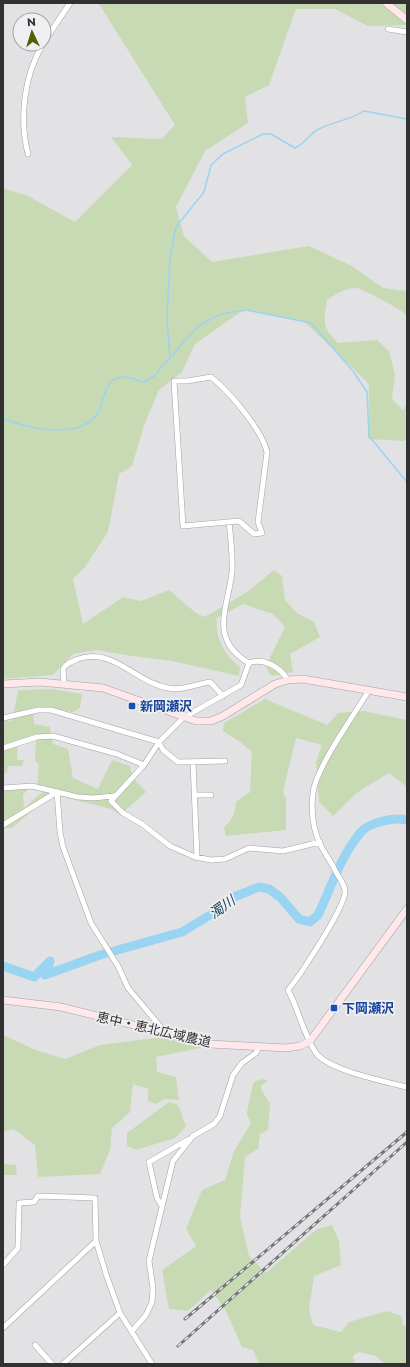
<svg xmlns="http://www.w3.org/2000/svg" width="410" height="1367" font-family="Montserrat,'Noto Sans JP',sans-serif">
<rect width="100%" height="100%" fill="#e2e2e5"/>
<path fill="#c8dab4" d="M407,3V25L368,26L335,9H296L269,85L245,97L248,123L205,151L176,207L184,236L212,262L309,246L352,266L383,288L407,291V330C406,325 407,318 405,314C404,311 360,287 356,288C345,288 337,294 327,300C324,323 321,326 338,343L377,340L389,351L395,375L392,399L403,410L407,403V439L403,441L368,439L369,384L306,323L245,309L195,344L182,372L159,390L145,423L132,466L119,474L108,532L85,567L73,579L83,624L123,597L141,601L169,590L196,613L205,617L247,592L274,570L282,576L285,600L297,613L314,622L320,637L290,654L293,672L271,676L266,668L272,653L285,627L273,614L243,604L217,618C215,638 224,655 240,667L239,676L172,661L132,656L96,650L73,654L53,675L3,679V188L28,196L75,222L132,165L111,137L162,139L175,125L99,4Z
M51,689L82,694L80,708L73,712L33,707L34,724L50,727L53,744L68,749L73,778L98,789L112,760L130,766L132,777L146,792L120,815L111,809L52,794L13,827L3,829V790L14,783L22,789L29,788L23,795L24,808L47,788L45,785L37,786L39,765L35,760L36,736L18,742L17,760H24L22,766H8L7,773H3V720L12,721L18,690Z
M265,699L327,725L338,713L364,711L407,720V787L389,773L358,792L333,816L319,802L316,762L322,745L296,738L283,792L286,799V830L226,836L224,827C233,821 235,812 236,802L250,792L252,752L240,742L223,731L224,723Z
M3,1035L36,1050L65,1059L100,1045L163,1037L204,1044L200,1048L156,1057L157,1072L176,1077L179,1100L164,1099L156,1104L148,1101V1089L133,1084L130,1112L112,1128L110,1150L100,1174L38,1177L35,1145L14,1129L3,1132Z
M261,1079L268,1080L261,1086V1089L270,1104L268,1130L260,1134L258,1149L245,1157L240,1217L249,1256L266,1273L317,1229L332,1225L339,1241L341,1265L314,1276L309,1310L313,1325L341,1332L349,1322L387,1311L401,1316L403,1325L407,1326V1364H385L376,1356L359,1352L353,1356L355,1364H259L253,1350L242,1347L226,1311L211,1290L188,1311L169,1309L162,1270L196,1246L186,1229L202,1190L225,1180L234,1151L251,1123C250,1121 248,1117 247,1114C247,1111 252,1087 254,1082Z
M169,1102L178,1105L186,1126L175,1138L136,1150L127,1146V1133Z
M3,1164L16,1165L17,1175H3Z"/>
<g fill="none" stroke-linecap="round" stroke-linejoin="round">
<path stroke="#99d4f2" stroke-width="1.5" d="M170,357L167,319L170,258L176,227L204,192L211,165L223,154L263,134H271L295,148C307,142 309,134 317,130C333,121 349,121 364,111L407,119
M3,418C26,429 80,440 97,414C104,404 103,389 112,381C121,373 135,379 144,382L154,376L198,326L221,314L246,310L307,322L312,324L353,371L367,392L369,436L407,482"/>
<path stroke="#99d4f2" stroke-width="9" d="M3,966L34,977L50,961L45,975L100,955L182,932L210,915L234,897L259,887L269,889L280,897L299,919L310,922L318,915C331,888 341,855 361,832C370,822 395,817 407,820"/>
<g stroke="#a2a2a5" stroke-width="6">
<path id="street" d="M388,29L407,32
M44,42L70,3
M28,154C19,118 24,75 43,44
M211,377C229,391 262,430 267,452L258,522L262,533L254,534L239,521L183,526L174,381H187Z
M229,522C231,539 233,556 232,572C228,608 208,639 249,663
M288,680C280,667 263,657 249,663L241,685L183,718L159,742L144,765L111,801L123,813L142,824L170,846L195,857L211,860L225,859L249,848L283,851L320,842
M64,683L63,669C67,663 71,662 78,659C113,647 135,682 168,688C182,691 196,684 210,682L223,696
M369,690C355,714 316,767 313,793C311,810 313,830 321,846C325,854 332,863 336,872C339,877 345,885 345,891C346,906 299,977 288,990C299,1010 303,1034 316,1053C328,1070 386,1082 407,1087
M3,718L38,710H51L159,742L163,750L178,762L225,761
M3,748L37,737L53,736L117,754L144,765
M193,762L197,857
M3,788L32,786L78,797L93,798L114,796
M57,792L60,832L63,847L91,923L118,966L128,988L165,1032
M195,795H211
M3,825L57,792
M162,1206L157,1198L149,1162L189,1139
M3,1265L18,1248L19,1203L34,1202L38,1196L95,1198L96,1241L106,1274L120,1313L152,1364
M3,1328L96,1241
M132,1331L146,1315L152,1302L153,1288L149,1261L173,1161L193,1136L214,1124L220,1116L233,1075L242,1063L256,1053L259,1046
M35,1345L52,1364
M63,1364L120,1313"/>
</g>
<g stroke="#a2a2a5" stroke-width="8">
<path id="secondary" d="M386,3L407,20
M3,684L40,682L103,688L196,721H211L223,716L275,684L288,680L303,679L407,697
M3,1000L61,1007L210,1044L286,1048L300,1046L310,1041L407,909"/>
</g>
<use href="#street" stroke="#fff" stroke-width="5"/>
<use href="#secondary" stroke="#fee8e9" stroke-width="7"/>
<g stroke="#777779" stroke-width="3">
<path id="rail" d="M185,1319L407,1132
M178,1346L407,1142"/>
</g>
<use href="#rail" stroke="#efeff2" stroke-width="1.5" stroke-dasharray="4.5" stroke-linecap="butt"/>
</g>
<g fill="#1a4fb4" stroke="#efeff2" stroke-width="1.5">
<rect x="128" y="702" width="8" height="8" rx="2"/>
<rect x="330" y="1004" width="8" height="8" rx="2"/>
</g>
<g text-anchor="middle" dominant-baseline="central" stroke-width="3.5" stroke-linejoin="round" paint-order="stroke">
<g font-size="13" font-weight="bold" fill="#164399" stroke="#efeff2" text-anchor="start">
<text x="140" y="706">新岡瀬沢</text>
<text x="342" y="1008">下岡瀬沢</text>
</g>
<g font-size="13" fill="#313132" stroke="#efeff2">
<text transform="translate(154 1029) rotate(13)">恵中・恵北広域農道</text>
</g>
<g font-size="14" font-style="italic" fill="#1a495e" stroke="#efeff2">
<text transform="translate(222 907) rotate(-35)">濁川</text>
</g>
</g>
<rect width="410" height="1367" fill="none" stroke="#313132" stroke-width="8"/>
<g transform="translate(32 32) rotate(356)"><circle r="19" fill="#efeff2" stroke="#a3a3a5"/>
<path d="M0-3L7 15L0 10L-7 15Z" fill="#506105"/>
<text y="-6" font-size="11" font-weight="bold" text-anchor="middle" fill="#313132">N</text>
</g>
</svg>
